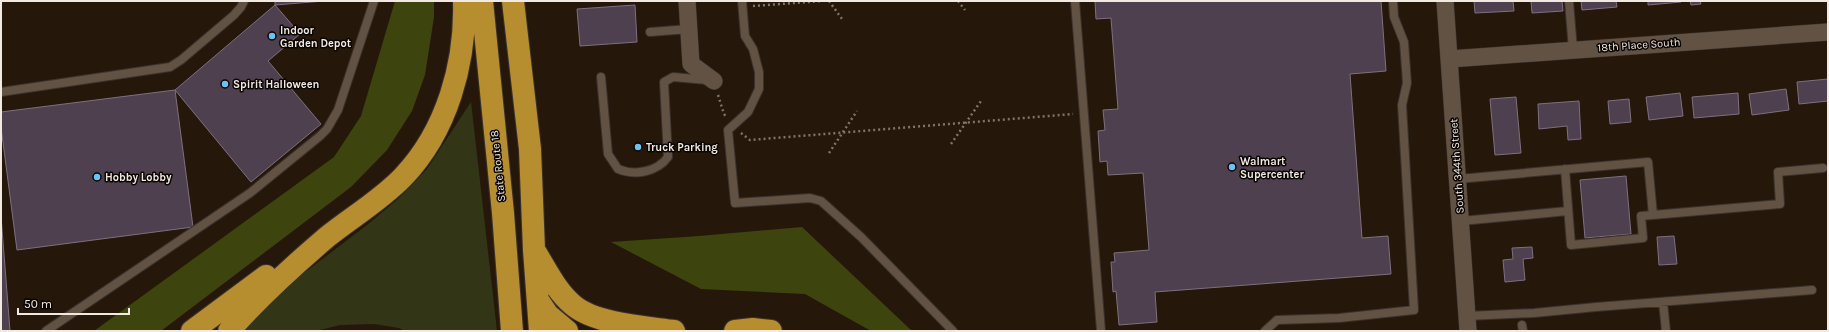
<svg xmlns="http://www.w3.org/2000/svg" width="1829" height="332" font-family="Karla,sans-serif">
<rect width="100%" height="100%" fill="#25180b"/>
<path fill="#323617" d="M471,102L497,331H405L399,328L374,324L340,325L316,331H241L279,292L367,225L398,199L427,169Z"/>
<path fill="#3e440d" d="M395,1H434V17L425,75L412,111L387,150L351,187L161,331H94L334,157L361,116Z
M802,227L912,331H871L805,294L701,289L611,242L699,236Z"/>
<path fill="#4e404e" stroke="#7f6f7f" d="M275,1H324L275,5Z
M1095,1H1381L1386,71L1350,74L1362,238L1388,236L1391,274L1155,292L1157,322L1119,325L1116,291L1113,292L1111,262H1115L1114,253L1149,250L1143,173L1108,175L1107,161L1100,162L1098,131L1105,130L1103,110L1118,109L1111,18L1096,19Z
M1474,1H1513L1514,11L1475,13Z
M1531,1H1562L1563,11L1532,13Z
M1581,1H1616L1617,7L1582,10Z
M1648,1H1681V2L1648,5Z
M1690,1H1700L1701,4L1691,5Z
M275,5L300,34L268,61L321,124L251,182L175,90Z
M635,5L637,42L580,46L577,9Z
M1828,79V101L1799,104L1797,82Z
M1786,89L1789,110L1752,115L1749,94Z
M175,90L193,227L17,250L1,127V112Z
M1680,93L1683,116L1649,120L1646,97Z
M1738,93L1739,114L1694,118L1692,97Z
M1516,97L1521,153L1495,155L1490,99Z
M1629,99L1631,122L1610,124L1608,101Z
M1579,101L1581,139L1568,140L1567,126L1539,129L1538,104Z
M1626,176L1631,234L1585,238L1580,180Z
M1,216L10,331H1Z
M1674,236L1677,264L1659,265L1657,237Z
M1532,247L1533,258L1523,259L1525,280L1505,282L1503,260L1513,259L1512,248Z"/>
<g fill="none" stroke-linecap="round" stroke-linejoin="round">
<g stroke="#3b322d" stroke-width="10">
<path id="lane" d="M742,1L745,36L753,49L759,72V89L748,112L728,130L735,203L810,198L821,201L861,237L953,331
M1075,1L1101,331
M1569,1L1573,50
M650,32L689,29
M601,77L608,154L618,169C635,176 657,172 668,157L664,82L673,77L707,80
M1,92L170,67L181,60L234,15L241,7L244,1
M1565,169L1571,245L1643,238L1641,216L1780,204L1778,172L1823,168
M1458,179L1648,162L1653,215
M1461,221L1568,211
M1663,302L1666,331
M1467,316L1534,313L1596,307L1812,290
M1522,325L1523,331
M46,331L250,193L320,136L327,129L338,110L374,1
M1265,331L1277,320L1339,318L1414,310L1402,105L1407,83L1404,42L1394,17L1393,1"/>
</g>
<g stroke="#3b322d" stroke-width="18">
<path id="street" d="M687,1L691,64L714,81
M1445,1L1468,331
M1450,59L1828,32"/>
</g>
<g stroke="#3b322d" stroke-width="24">
<path id="highway" d="M482,1L503,213L512,331
M513,1L530,149L534,250L540,331
M536,253C547,271 557,292 573,305C595,324 646,327 674,331
M538,300L548,315L567,331
M192,331L266,276
M229,331C259,297 293,266 327,237C352,217 381,200 403,177C447,131 466,63 464,1
M735,331L753,329L771,331"/>
</g>
<path stroke="#7f7469" stroke-width="2.5" stroke-dasharray="2 3" stroke-linecap="butt" d="M829,1L842,19
M958,1L965,10
M753,6L822,1
M718,95L724,114L727,118
M741,133L750,140L1073,114
M951,144L981,101
M829,153L857,111"/>
<use href="#lane" stroke="#615243" stroke-width="8"/>
<use href="#street" stroke="#615243" stroke-width="17"/>
<use href="#highway" stroke="#b68d2f" stroke-width="22"/>
</g>
<g fill="#6dc2f3" stroke="#090502" stroke-width="1.5">
<circle cx="272" cy="36" r="4"/>
<circle cx="225" cy="84" r="4"/>
<circle cx="638" cy="147" r="4"/>
<circle cx="1232" cy="167" r="4"/>
<circle cx="97" cy="177" r="4"/>
</g>
<g text-anchor="middle" dominant-baseline="central" stroke-width="3" stroke-linejoin="round" paint-order="stroke">
<g font-size="11" font-weight="bold" fill="#f2e9e0" stroke="#090502" text-anchor="start">
<text x="280" y="30">Indoor<tspan x="280" dy="13">Garden Depot</tspan></text>
<text x="233" y="84">Spirit Halloween</text>
<text x="646" y="147">Truck Parking</text>
<text x="1240" y="161">Walmart<tspan x="1240" dy="13">Supercenter</tspan></text>
<text x="105" y="177">Hobby Lobby</text>
</g>
<g font-size="11" fill="#f2e9e0" stroke="#090502">
<text transform="translate(1639 45) rotate(-4)">18th Place South</text>
<text transform="translate(498 166) rotate(-96)">State Route 18</text>
<text transform="translate(1457 166) rotate(-94)">South 344th Street</text>
</g>
</g>
<rect width="1829" height="332" fill="none" stroke="#f2e9e0" stroke-width="4"/>
<path d="M18 308v6h111v-6" fill="none" stroke="#f2e9e0" stroke-width="2"/>
<text x="24" y="308" font-size="12" fill="#f2e9e0" stroke="#090502" stroke-width="3" paint-order="stroke">50 m</text>
</svg>
